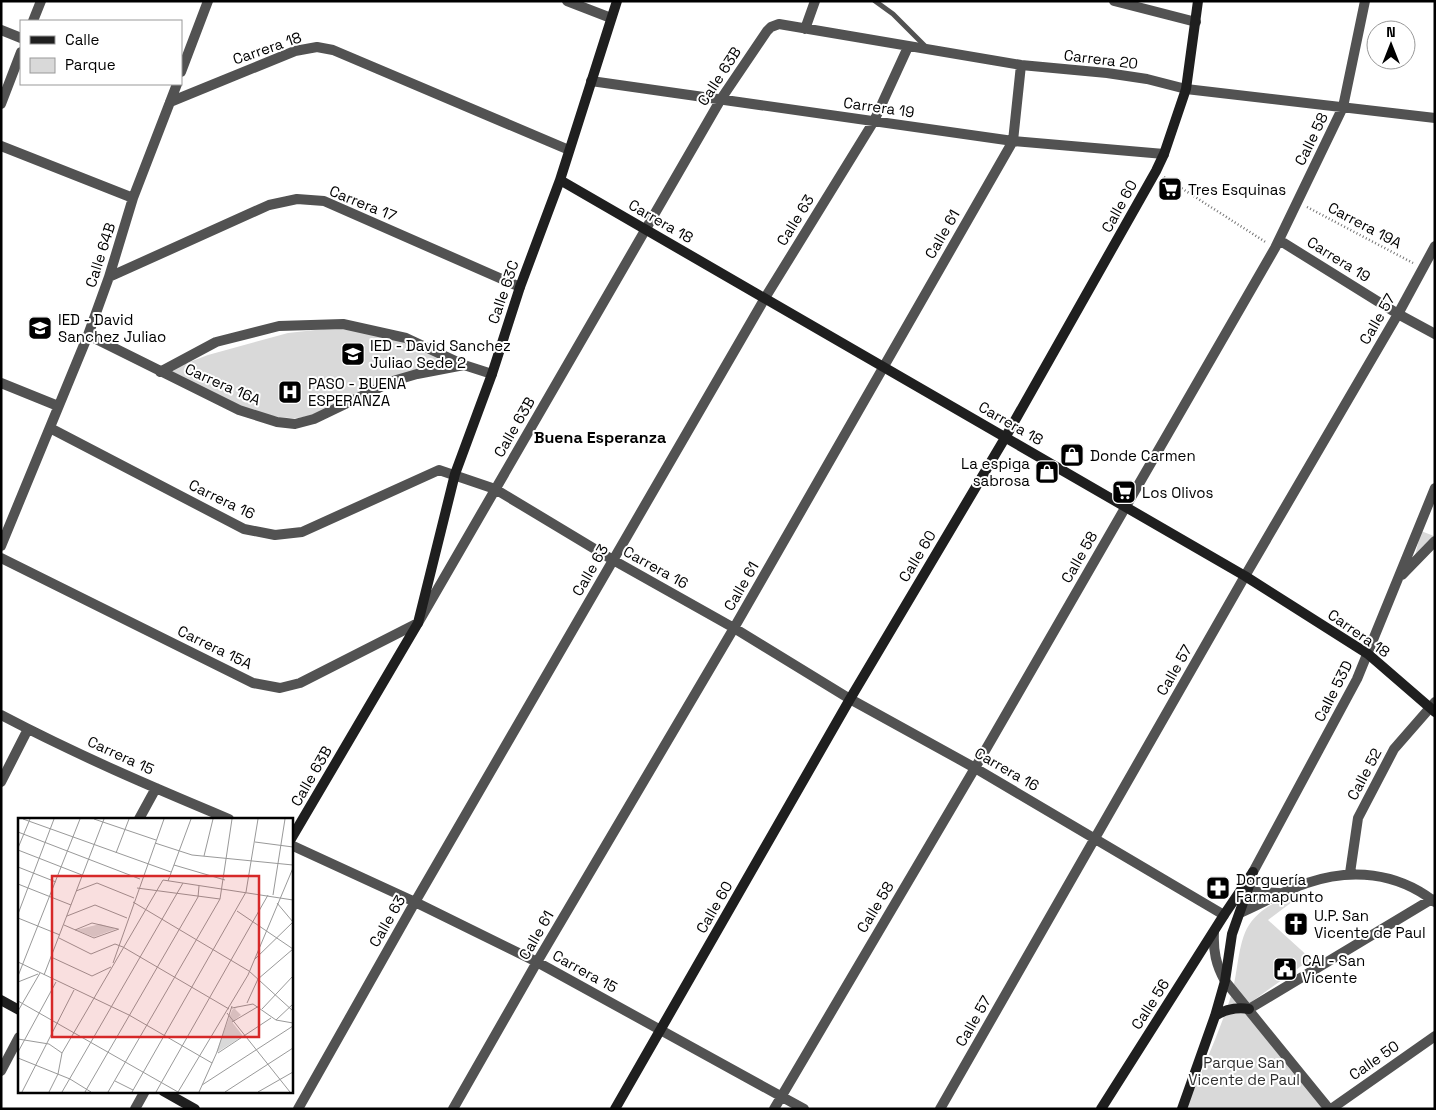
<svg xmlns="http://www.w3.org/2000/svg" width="1436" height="1110" font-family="'Space Grotesk',sans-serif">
<rect width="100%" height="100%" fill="#fff"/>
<path fill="#d9d9d9" d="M333,328L385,334L448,363C425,369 401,374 378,383C351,392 323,418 294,418C250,419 205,390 166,371L208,355L288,333Z
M1421,531L1434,536L1415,556Z
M1298,891L1300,896L1268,920L1311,959L1243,1008L1324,1108L1186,1109C1201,1072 1218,1036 1230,999C1238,978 1237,943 1249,925C1260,908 1280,900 1298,891Z"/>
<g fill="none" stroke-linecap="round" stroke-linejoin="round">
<path stroke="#747474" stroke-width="2.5" stroke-dasharray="1 2.5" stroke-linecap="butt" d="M1164,177L1267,243
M1307,207L1413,263"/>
<path stroke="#525252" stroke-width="5" d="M875,1L893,14L926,47"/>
<path stroke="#525252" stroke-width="10" d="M567,1L611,18
M1114,1L1196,22
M33,21L41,1
M805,29L815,1
M1,30L21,38
M181,72L208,1
M591,81L1013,141L1164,154
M170,102L295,51L317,47L333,50L569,150
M1,104L21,52
M1,146L133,198
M1279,240L1398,314L1435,334
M109,277L269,205L297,199L324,201L520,287
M88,335L239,410L277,422L295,424L314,419L393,381L417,374L464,365
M160,372L216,342L279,326L343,324L406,338L464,365L492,374
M1,383L58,406
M50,428L244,529L275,535L302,532L439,470L495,489L613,560L734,628L850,699L975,768L1224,915
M1,546L88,335L109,277L133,198L177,84
M1,558L253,683L280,688L300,683L418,623L721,99L767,31L771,27L779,24L1021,65L1107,73L1147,79L1186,89L1435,118
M1402,575L1435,541
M1,715C75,754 152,787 229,819
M1,782L28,729
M139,819L156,788
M291,845L415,902L537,962L804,1109
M1253,872L1357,679L1435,488
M1350,873L1358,818L1394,749L1435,702
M1248,888L1258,892L1279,893
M1240,913C1261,904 1285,890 1307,883C1351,868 1397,872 1435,902
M1214,932C1213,951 1216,965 1225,981L1329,1109
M1249,1009L1432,899
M1,1071L19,1037
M135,1109L145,1091
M298,1109L415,902L765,298L874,121L908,47
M453,1109L537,962L734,628L1013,141L1021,65
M774,1109L975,768L1275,248L1343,107L1365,1
M940,1109L1245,576L1398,314L1435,246
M1331,1109L1435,1036"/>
<path stroke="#1f1f1f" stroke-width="10" d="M560,180L1245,576L1368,654L1435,712
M291,839L418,623L455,474L492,374L520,287L560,180L617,1
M1,1000L19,1010
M1215,1016C1226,1009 1236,1007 1249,1009
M163,1091L195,1109
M615,1109L850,699L1005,438L1156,171L1164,154L1186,89L1198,1
M1101,1109L1224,915L1253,872
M1182,1109L1215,1016L1225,981L1232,934L1250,883"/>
</g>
<defs>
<g id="supermarket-square" transform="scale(1.25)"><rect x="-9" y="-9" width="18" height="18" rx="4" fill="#000" stroke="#fff"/><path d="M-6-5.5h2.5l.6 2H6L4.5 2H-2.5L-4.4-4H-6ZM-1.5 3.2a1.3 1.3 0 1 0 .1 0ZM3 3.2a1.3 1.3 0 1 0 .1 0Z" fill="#fff"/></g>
<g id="school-square" transform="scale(1.25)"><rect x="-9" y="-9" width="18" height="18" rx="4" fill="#000" stroke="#fff"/><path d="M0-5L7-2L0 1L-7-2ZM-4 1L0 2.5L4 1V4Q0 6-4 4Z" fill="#fff"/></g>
<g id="hospital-square" transform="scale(1.25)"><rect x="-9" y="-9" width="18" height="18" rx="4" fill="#000" stroke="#fff"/><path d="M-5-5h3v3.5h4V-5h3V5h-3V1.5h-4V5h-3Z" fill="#fff"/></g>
<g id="shop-square" transform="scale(1.25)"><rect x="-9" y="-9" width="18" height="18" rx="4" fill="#000" stroke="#fff"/><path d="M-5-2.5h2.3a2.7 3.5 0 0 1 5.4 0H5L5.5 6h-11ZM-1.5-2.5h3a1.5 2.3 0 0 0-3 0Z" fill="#fff"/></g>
<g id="pharmacy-square" transform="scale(1.25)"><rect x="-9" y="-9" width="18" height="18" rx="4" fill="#000" stroke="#fff"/><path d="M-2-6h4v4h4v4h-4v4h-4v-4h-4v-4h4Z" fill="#fff"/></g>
<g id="church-square" transform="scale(1.25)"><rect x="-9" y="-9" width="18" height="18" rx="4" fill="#000" stroke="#fff"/><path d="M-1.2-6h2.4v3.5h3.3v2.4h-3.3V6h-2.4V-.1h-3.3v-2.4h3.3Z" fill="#fff"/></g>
<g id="civic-square" transform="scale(1.25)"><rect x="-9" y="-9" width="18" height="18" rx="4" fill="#000" stroke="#fff"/><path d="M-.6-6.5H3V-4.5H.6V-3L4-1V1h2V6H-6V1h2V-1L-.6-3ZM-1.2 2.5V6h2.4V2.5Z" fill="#fff"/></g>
</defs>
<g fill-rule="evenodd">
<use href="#supermarket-square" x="1170" y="189"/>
<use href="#school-square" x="40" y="328"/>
<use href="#school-square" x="353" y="354"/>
<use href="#hospital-square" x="290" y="392"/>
<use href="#shop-square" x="1072" y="455"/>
<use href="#shop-square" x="1047" y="472"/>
<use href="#supermarket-square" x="1124" y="492"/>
<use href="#pharmacy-square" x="1218" y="888"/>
<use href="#church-square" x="1296" y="924"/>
<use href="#civic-square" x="1285" y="969"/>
</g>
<g text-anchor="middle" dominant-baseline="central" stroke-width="4" stroke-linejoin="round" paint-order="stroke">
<g font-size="15" fill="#000" stroke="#fff">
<text transform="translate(267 48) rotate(-19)">Carrera 18</text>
<text transform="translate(1101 59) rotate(7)">Carrera 20</text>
<text transform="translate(719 76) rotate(-57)">Calle 63B</text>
<text transform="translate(879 107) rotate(8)">Carrera 19</text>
<text transform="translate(1311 139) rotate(-64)">Calle 58</text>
<text transform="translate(363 203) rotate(22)">Carrera 17</text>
<text transform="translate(1119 206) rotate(-61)">Calle 60</text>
<text transform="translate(795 220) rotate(-58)">Calle 63</text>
<text transform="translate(661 221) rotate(30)">Carrera 18</text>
<text transform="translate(1365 225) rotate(28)">Carrera 19A</text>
<text transform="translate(942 234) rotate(-60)">Calle 61</text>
<text transform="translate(100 255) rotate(-72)">Calle 64B</text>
<text transform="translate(1339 259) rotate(32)">Carrera 19</text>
<text transform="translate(503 292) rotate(-71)">Calle 63C</text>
<text transform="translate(1377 319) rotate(-60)">Calle 57</text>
<text transform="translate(223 384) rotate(24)">Carrera 16A</text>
<text transform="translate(1011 423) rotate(30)">Carrera 18</text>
<text transform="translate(514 427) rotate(-60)">Calle 63B</text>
<text transform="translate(222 499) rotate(26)">Carrera 16</text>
<text transform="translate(917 556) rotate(-59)">Calle 60</text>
<text transform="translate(1079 557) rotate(-60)">Calle 58</text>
<text transform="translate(656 567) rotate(29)">Carrera 16</text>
<text transform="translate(590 570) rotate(-60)">Calle 63</text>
<text transform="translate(741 586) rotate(-60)">Calle 61</text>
<text transform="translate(1359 633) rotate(35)">Carrera 18</text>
<text transform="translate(215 647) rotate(26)">Carrera 15A</text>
<text transform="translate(1174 670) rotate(-60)">Calle 57</text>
<text transform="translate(1333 691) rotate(-63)">Calle 53D</text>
<text transform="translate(121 755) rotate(25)">Carrera 15</text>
<text transform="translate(1007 769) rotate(30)">Carrera 16</text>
<text transform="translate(1364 774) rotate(-62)">Calle 52</text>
<text transform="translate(311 776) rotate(-60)">Calle 63B</text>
<text transform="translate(714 907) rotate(-60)">Calle 60</text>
<text transform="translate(875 907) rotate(-59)">Calle 58</text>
<text transform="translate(387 921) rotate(-60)">Calle 63</text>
<text transform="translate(536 935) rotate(-60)">Calle 61</text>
<text transform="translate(585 971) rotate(29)">Carrera 15</text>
<text transform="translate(1150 1004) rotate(-57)">Calle 56</text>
<text transform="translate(973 1021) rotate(-60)">Calle 57</text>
<text transform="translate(1374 1060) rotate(-35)">Calle 50</text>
</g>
<g font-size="15" fill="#000" stroke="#fff" text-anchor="start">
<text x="1188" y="189">Tres Esquinas</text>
<text x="58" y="319">IED - David<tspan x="58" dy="17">Sanchez Juliao</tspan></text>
<text x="370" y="345">IED - David Sanchez<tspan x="370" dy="17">Juliao Sede 2</tspan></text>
<text x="308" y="383">PASO - BUENA<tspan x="308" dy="17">ESPERANZA</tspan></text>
<text x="1090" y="455">Donde Carmen</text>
<text x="1030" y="463" text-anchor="end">La espiga<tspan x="1030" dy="17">sabrosa</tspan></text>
<text x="1142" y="492">Los Olivos</text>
<text x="1236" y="879">Dorguería<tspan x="1236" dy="17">Farmapunto</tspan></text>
<text x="1314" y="915">U.P. San<tspan x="1314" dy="17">Vicente de Paul</tspan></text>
<text x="1302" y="960">CAI - San<tspan x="1302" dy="17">Vicente</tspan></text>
</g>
<g font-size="15" fill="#303030" stroke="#fff">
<text x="1244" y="1062">Parque San<tspan x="1244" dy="17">Vicente de Paul</tspan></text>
</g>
<g font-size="16" font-weight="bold" fill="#000" stroke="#fff">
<text x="600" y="437">Buena Esperanza</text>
</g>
</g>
<g transform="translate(18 818)">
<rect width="275" height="275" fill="#fff"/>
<path d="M82,106L98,111L76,119L58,112ZM221,187L217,191L223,197L214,204L225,218L198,235L214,192Z" fill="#d9d9d9"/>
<path fill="none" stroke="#999" stroke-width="1" d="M5,1L153,54M76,1L138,22M0,14L122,61M237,24L275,29M137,25L174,37L275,47M0,30L12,1M0,32L64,57M98,35L111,1M186,38L195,1M156,47L207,62M0,49L38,64M150,63L173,1M0,66L53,87M119,70L202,81M58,73L79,65L116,80M255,77L267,1M115,84L231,153L275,193M259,85L275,104M219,93L275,131M0,96L36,1M49,98L77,87L109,100M0,100L42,117M46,107L76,120L101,111M57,112L74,105L100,111M41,120L73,136L97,126L105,129L211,191M33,139L74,158L93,149M237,141L275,104M0,144L111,197L194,245M95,145L146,1M26,157L86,1M0,158L62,1M0,164L20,156M0,183L160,274M229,185L240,161L275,131M214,190L235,186L258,202L275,205M244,191L275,158M0,193L22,155M209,195L272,274M258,202L275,186M214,204L241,188M0,221L31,226L44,235M0,234L38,164M200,235L253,200M0,240L52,261L73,274M97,263L115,272M184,267L275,208M4,274L56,172M31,274L40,256L44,235L145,62L275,82M44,274L165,65M67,274L180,79L181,68M90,274L202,81L214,1M114,274L228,74L240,1M138,274L250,77M160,274L230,157L275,50M181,274L199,234L214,188M207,274L275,230M240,274L275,254"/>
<path fill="#d62828" fill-opacity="0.15" stroke="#d62828" stroke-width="2.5" d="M34,58H241V219H34Z"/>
<rect width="275" height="275" fill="none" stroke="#000" stroke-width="2.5"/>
</g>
<rect width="1436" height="1110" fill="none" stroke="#000000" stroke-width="5"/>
<rect x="20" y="20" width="162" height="65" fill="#ffffff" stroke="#999999"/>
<rect x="30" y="36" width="25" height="8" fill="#1f1f1f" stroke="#999999"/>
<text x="65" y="45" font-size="15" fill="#000000">Calle</text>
<rect x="30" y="58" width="25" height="15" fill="#d9d9d9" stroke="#999999"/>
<text x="65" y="70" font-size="15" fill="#000000">Parque</text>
<g transform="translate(1391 45)"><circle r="24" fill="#ffffff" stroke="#999999"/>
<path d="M0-4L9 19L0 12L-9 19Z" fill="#000000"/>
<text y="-8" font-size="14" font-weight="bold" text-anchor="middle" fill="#000000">N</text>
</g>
</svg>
